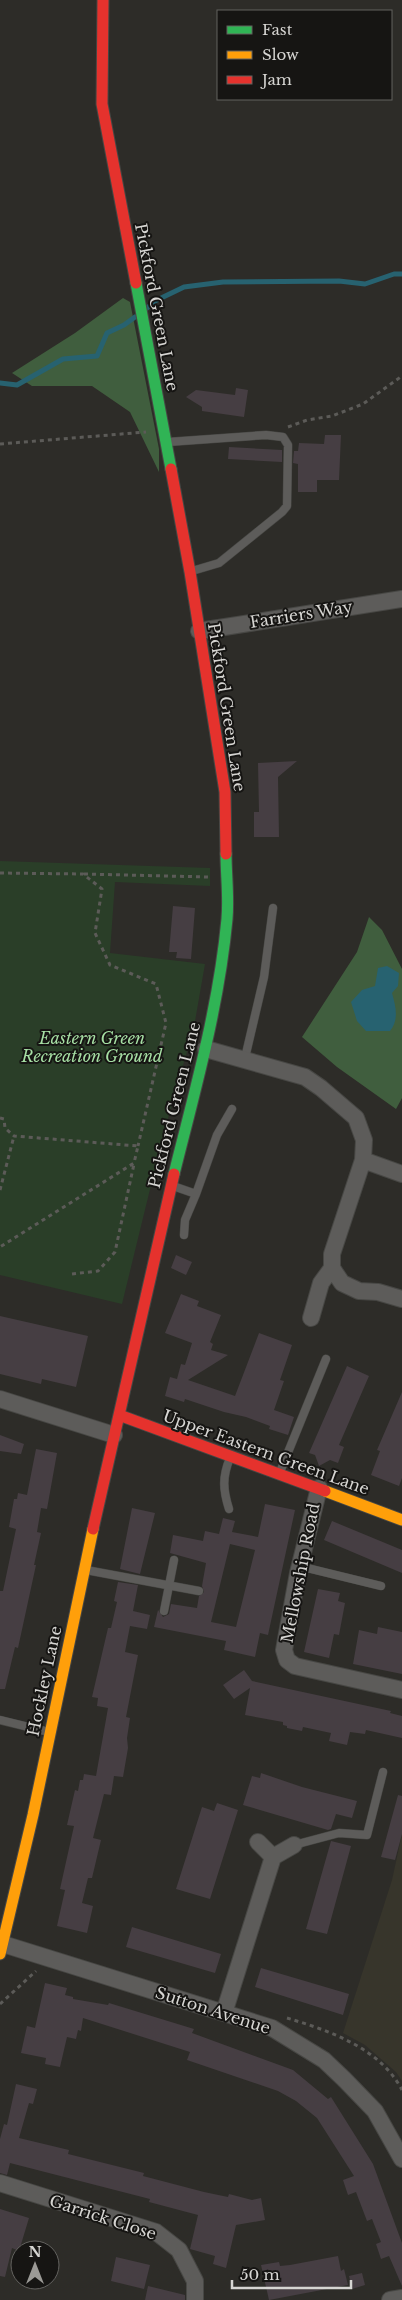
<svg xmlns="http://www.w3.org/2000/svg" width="402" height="2300" font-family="'Libre Baskerville',serif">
<rect width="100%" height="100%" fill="#2d2c28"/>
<path fill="#37352b" d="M402,1834V2081L396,2072L365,2045L343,2033L392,1880Z"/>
<path fill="#2a3e28" d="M0,861L210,868V886L115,882L110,953L205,964L194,1027L163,1136L122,1304L0,1275Z"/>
<path fill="#405e3e" d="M123,298L130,302L159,449V472L130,412L92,386H32L12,373L75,333Z
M369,917L382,930L402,969V1098L396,1109L337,1067L302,1037L357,952Z"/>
<path fill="#276270" d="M387,966L399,973L398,986L392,993C396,1007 399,1020 390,1031H366L357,1021L351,1002L362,990L375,986L378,968Z"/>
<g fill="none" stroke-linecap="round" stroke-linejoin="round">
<path stroke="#276270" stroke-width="5" d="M146,309L155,301L184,287L223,282L339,281L365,284L394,274H402
M0,383L17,385L63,359L97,356L107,333L124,325L135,317"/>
</g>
<path fill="#463e43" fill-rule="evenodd" d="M236,388L248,390L244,417L202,411V407L186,397L196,390L235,395Z
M325,435H341L339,480H317V492H298V464L293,463L294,451H298L299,443L324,444Z
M229,447L282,450V462L228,459Z
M297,761L278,777L279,837H254V812H259L258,763Z
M173,906L195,908L191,959L176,958L177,952H169Z
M176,1255L192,1262L186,1275L171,1268Z
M181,1294L199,1301L197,1306L221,1315L210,1342L213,1344L211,1350L228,1355L188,1380L235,1396L259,1333L292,1345L280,1380L284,1381L274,1410L294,1417L288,1435L269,1429L270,1426L246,1417L224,1412L185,1399L184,1402L165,1396L170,1377L177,1379L181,1364L185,1365L192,1343L165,1333Z
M0,1316L88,1336L76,1387L42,1379L41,1384L0,1374Z
M347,1366L369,1376L339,1445L344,1447L338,1463L330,1460L319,1466L315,1455L309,1453Z
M402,1392V1478L399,1486L371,1475L380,1451L377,1450Z
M0,1435L24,1444L21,1454L0,1451Z
M36,1449L57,1453L47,1509L41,1508L37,1532L41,1533L34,1565H36L18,1648L15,1647L5,1689H0V1591H3L16,1529L9,1527L14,1499H17L18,1493L27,1495Z
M265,1504L295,1510L268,1635L260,1633L255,1657L224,1650L226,1641L154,1627L158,1610L163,1617L169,1614L171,1604L197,1608L199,1596L204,1592L202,1586L206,1563L170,1553L173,1535L203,1541L205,1531L219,1534L223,1518L235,1521L232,1532L258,1537ZM230,1544L255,1550L236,1627L211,1622Z
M132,1508L155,1513L140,1574L120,1569Z
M332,1521L402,1550V1573L324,1540Z
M118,1582L138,1585L133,1611L150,1615L147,1629L130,1626L125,1652L138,1655L126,1717L130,1718L127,1738L128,1748L123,1777L114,1776L111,1795L104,1794L93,1838L101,1840L92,1878H88L82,1903L93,1906L87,1933L57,1926L65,1890L60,1889L74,1826L67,1825L75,1790L78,1791L80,1780H83L84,1774L96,1776L108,1708L97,1706L98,1698L92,1697L108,1628H111L117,1602L114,1601Z
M318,1589L340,1593L338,1601L345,1603L339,1635L334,1634L329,1658L304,1652Z
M378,1627L402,1632V1674L353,1664L359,1630L377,1634Z
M244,1670L252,1681L391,1711L390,1713L402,1716V1738L366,1730L365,1734L350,1732L347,1745L329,1741L331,1733L303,1727L302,1731L287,1728V1726L283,1725V1722L245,1715L250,1688L234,1699L223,1685Z
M261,1773L302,1787L357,1801L352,1818L336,1814L331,1829L328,1830L243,1805L252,1776L260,1778Z
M398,1795L402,1796V1834L395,1860L381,1857Z
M217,1803L238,1810L210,1899L176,1889L202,1807L214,1811Z
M331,1841L351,1846L327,1934L306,1929Z
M132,1927L221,1954L215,1973L126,1947Z
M261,1968L349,1994L343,2015L255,1987Z
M45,1983L67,1988L65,1995L73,1997V1999L108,2005L109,2003L194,2029L192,2033L293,2070L328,2099L331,2097L373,2164L402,2243V2286L389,2256L381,2259L376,2244L381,2242L372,2219L367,2221L356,2192L348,2195L343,2180L354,2176L317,2118L296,2101L278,2091L187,2060L190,2052L83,2018L81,2031L78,2030L76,2039L67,2037L60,2067L45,2064L46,2058L21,2053L27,2026L35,2028Z
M16,2084L37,2089L33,2104L29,2103L19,2138L69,2150L68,2154L144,2173L143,2176L204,2192L228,2197L229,2194L252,2200L261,2198L265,2220L236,2225L226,2268L213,2264L215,2256L190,2249L198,2215L149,2202L150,2199L10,2163L7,2175L0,2173V2139L4,2124L7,2125Z
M0,2209L29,2218L19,2251L12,2248L5,2277L0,2276Z
M338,2256L341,2271L344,2269L348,2285L269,2300L261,2265L279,2262L280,2266L290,2265Z
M116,2257L150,2265L144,2289L111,2281Z
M362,2273L365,2285L352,2289L349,2276Z
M148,2286L185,2295V2300H145Z"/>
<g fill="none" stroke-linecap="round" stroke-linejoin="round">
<g stroke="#474744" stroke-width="9">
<path id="lane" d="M168,442L266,435L283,437L288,445L287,506L282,512L219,563L192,571
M245,1058L264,977L273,908
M173,1186L196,1194L217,1135L232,1109
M184,1235L185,1220L196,1194
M280,1472L326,1359
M229,1509C223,1490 222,1477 230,1458
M299,1566L381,1586
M86,1570L199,1591
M164,1611L174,1560
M0,1720L49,1732
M294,1845L339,1833L367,1835L383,1772"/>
</g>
<g stroke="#474744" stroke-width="18">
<path id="street" d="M199,631L402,599
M206,1049L305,1077L321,1088L356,1118L364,1140L363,1160L332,1254V1268L342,1283L359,1291L378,1292L402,1299
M363,1160L402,1174
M311,1318L321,1283L332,1268
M0,1399L114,1435
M319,1488L298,1573L284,1650L287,1660L295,1666L402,1690
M258,1842L273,1857L294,1845
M3,1944L272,2028L324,2060L344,2079L375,2111L402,2159
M224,2013L273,1857
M0,2183L156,2232L179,2250L195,2281V2300
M390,2300L402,2298"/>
</g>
<g stroke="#474744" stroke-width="13">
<path id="fast" d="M136,283L171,469
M174,1174C195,1090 219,1006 227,919C229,897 226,875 226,854"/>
</g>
<g stroke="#474744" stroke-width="13">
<path id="slow" d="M325,1491L402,1520
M0,1954L33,1815L93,1529"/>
</g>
<g stroke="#474744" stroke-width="13">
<path id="jam" d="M103,0L102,104L136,283
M171,469L190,572L225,792L226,854
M119,1415L325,1491
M93,1529L174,1174"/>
</g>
<path stroke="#5c5b58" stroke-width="3" stroke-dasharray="4 4" stroke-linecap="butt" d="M288,427L307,420L332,416L363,404L402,376
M0,444L146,432
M0,873L83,874L102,889L95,933L110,965L156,984L166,1023L138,1146
M84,874L208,877
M0,1118L4,1119L5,1128L14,1136L138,1146L134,1163L0,1247
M0,1190L14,1136
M72,1274L98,1271L115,1252L134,1164
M0,2004L36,1971
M287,2018C330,2031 380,2048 402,2090"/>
<use href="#lane" stroke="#5d5c5a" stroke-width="8"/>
<use href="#street" stroke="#5d5c5a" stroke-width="16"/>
<use href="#fast" stroke="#30b455" stroke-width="11"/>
<use href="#slow" stroke="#ff9f0a" stroke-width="11"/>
<use href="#jam" stroke="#e5322d" stroke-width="11"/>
</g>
<g text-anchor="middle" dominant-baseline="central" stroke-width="4" stroke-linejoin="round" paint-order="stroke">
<g font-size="16" fill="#d6d5d2" stroke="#161513">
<text transform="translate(157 307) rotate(79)">Pickford Green Lane</text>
<text transform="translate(301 614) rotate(-9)">Farriers Way</text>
<text transform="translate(227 707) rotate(81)">Pickford Green Lane</text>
<text transform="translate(174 1105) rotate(-76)">Pickford Green Lane</text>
<text transform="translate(266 1452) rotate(20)">Upper Eastern Green Lane</text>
<text transform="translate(300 1573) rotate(-79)">Mellowship Road</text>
<text transform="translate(44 1681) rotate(-78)">Hockley Lane</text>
<text transform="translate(213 2010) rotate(18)">Sutton Avenue</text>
<text transform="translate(103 2217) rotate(18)">Garrick Close</text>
</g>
<g font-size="16" font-style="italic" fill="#a6dfa4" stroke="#161513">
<text x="92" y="1038">Eastern Green<tspan x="92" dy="18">Recreation Ground</tspan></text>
</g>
</g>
<rect x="217" y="10" width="175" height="90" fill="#161513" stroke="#63625f"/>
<rect x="227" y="26" width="25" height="8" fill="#30b455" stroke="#63625f"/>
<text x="262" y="35" font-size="15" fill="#d6d5d2">Fast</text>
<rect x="227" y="51" width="25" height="8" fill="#ff9f0a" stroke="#63625f"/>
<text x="262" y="60" font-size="15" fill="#d6d5d2">Slow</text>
<rect x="227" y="76" width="25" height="8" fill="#e5322d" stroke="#63625f"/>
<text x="262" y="85" font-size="15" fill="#d6d5d2">Jam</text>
<g transform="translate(35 2265)"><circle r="24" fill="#161513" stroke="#63625f"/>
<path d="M0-4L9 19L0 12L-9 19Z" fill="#9b9a96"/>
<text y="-8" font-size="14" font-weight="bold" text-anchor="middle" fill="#d6d5d2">N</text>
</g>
<path d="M232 2280v8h119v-8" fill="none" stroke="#d6d5d2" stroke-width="2.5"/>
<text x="240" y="2280" font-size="15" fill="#d6d5d2" stroke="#161513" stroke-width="4" paint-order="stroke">50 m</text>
</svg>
